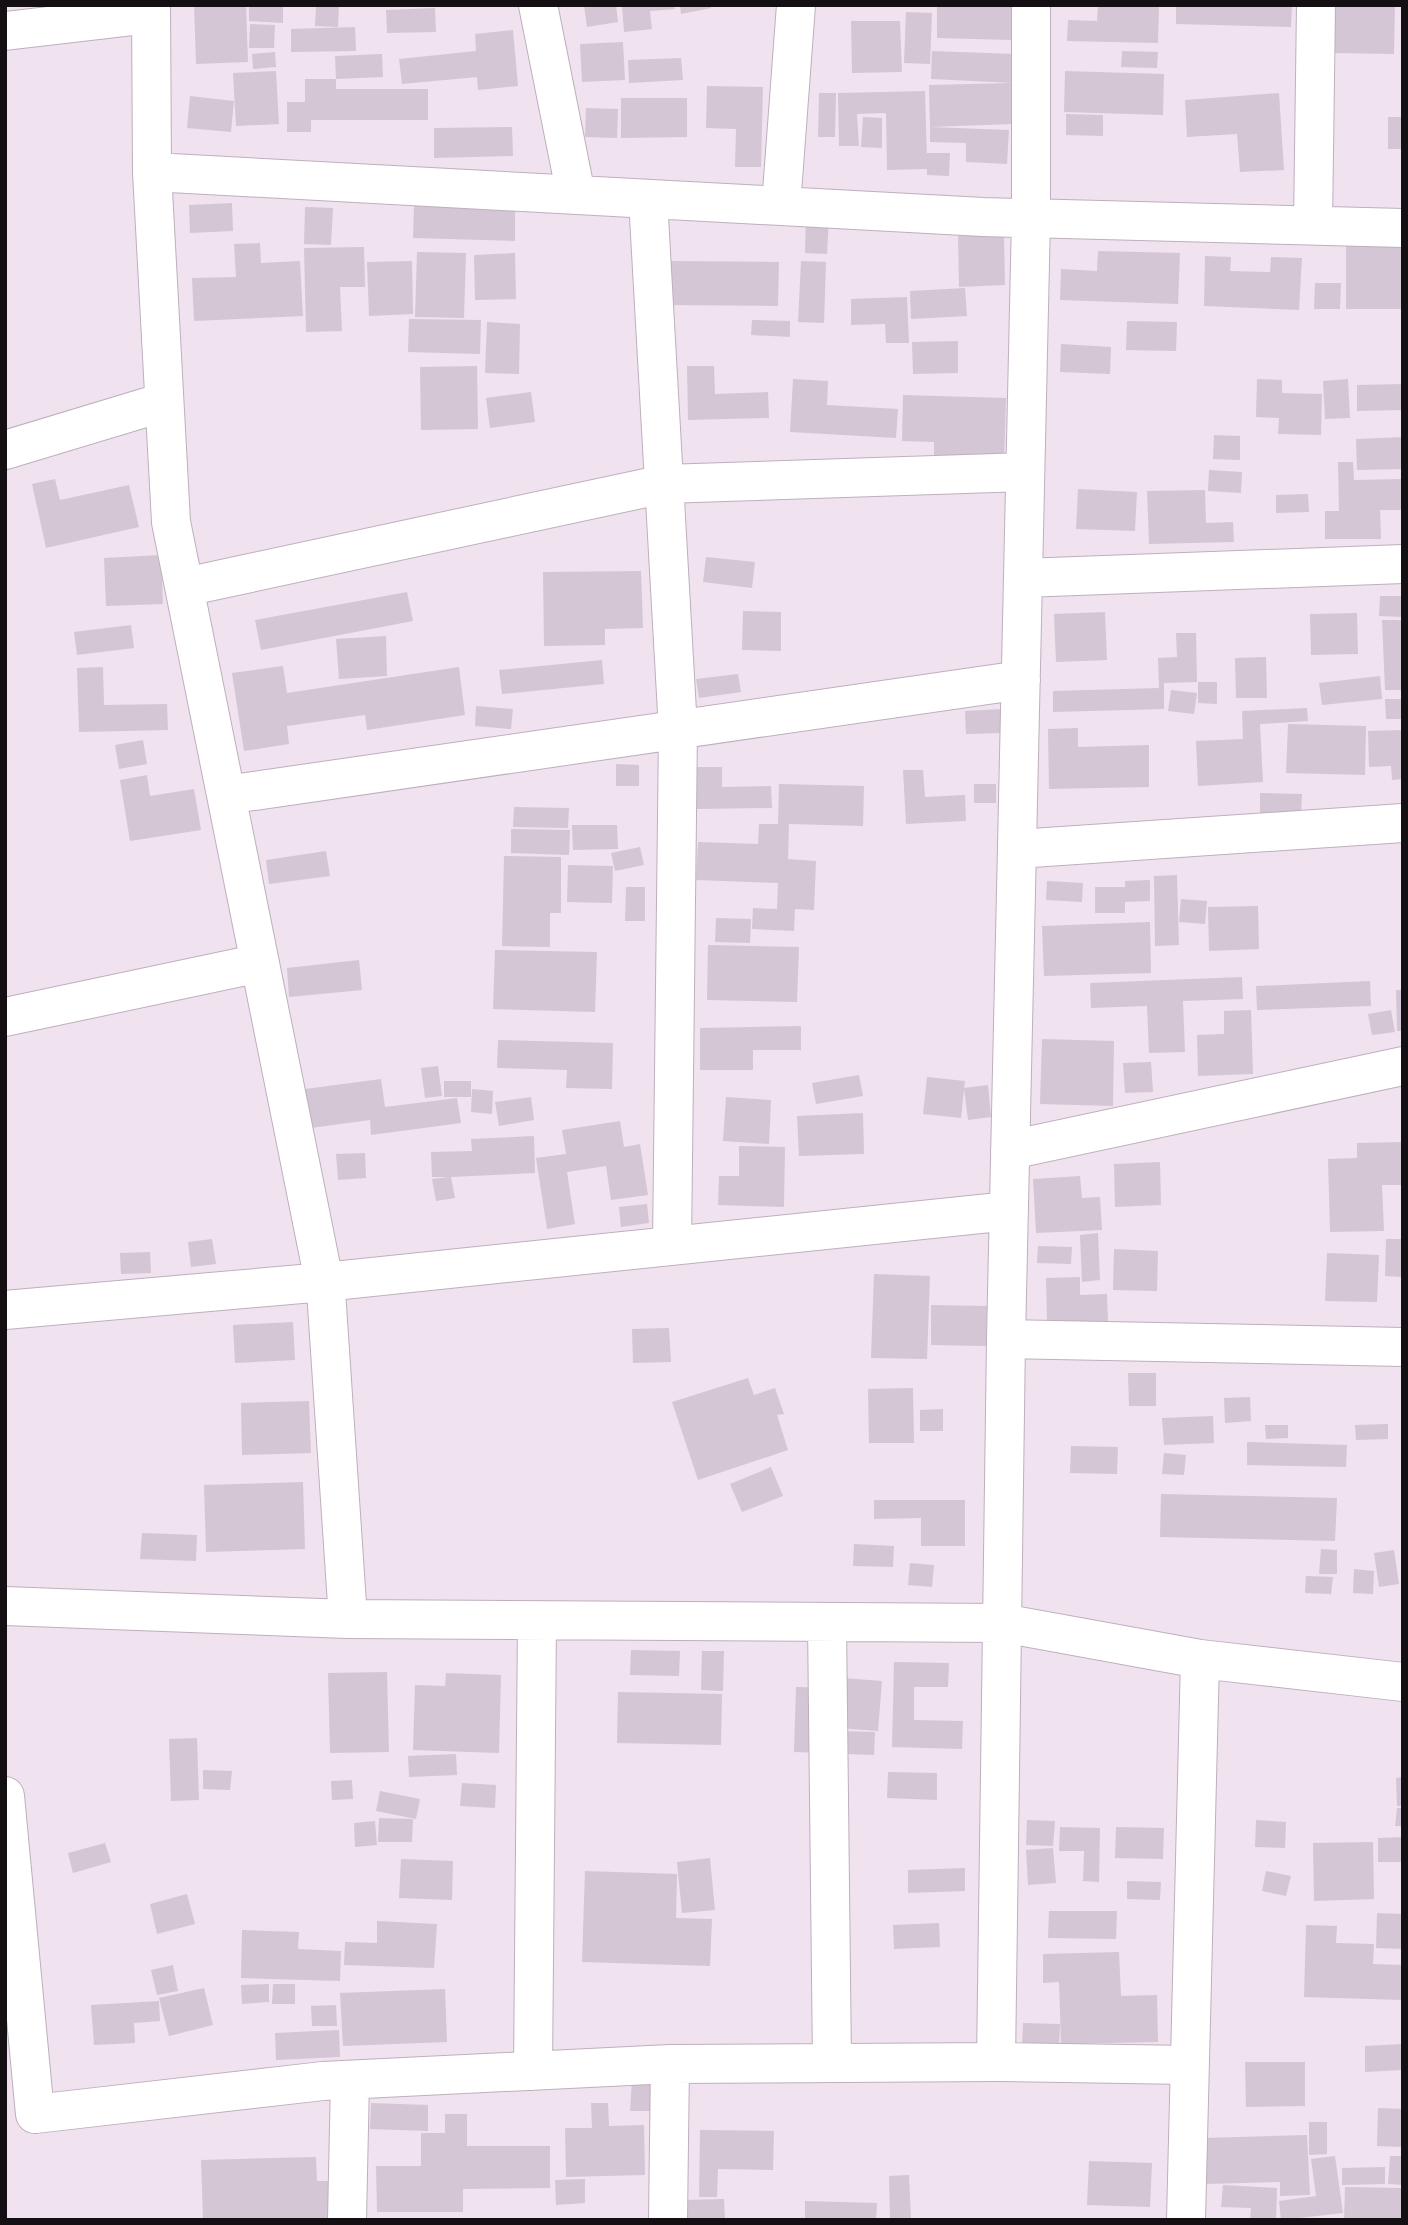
<svg xmlns="http://www.w3.org/2000/svg" width="1408" height="2225" font-family="Inter,sans-serif">
<rect width="100%" height="100%" fill="#f0e2ef"/>
<path fill="#d4c6d4" d="M194,5H246L248,62L196,64Z
M249,5H283V23L249,21Z
M316,5H339L338,27L315,26Z
M584,5H616L618,22L587,27Z
M622,5H674L675,9L650,11L652,29L624,32Z
M680,5H710L711,8L681,14Z
M937,5H1012V40L937,38Z
M1098,5L1159,7L1158,43L1067,41L1068,20L1097,21Z
M1176,5H1292L1291,27L1176,24Z
M1333,5H1395L1394,54L1333,53Z
M435,8L436,32L387,33L386,10Z
M906,12L932,13L930,64L904,63Z
M851,21H900L902,72L852,73Z
M250,24L275,25L274,48H249Z
M355,27L356,51L291,52V29Z
M513,30L518,86L478,90L477,77L402,84L399,59L476,51L475,34Z
M623,42L625,80L582,82L580,44Z
M932,51L1015,54L1014,83L931,79Z
M1122,51L1158,52L1157,68L1121,67Z
M275,52L276,67L253,69L252,54Z
M382,54L383,77L336,79L335,56Z
M681,58L683,80L629,83L628,60Z
M276,71L279,124L236,126L233,73Z
M1065,71L1164,74L1163,115L1064,112Z
M305,79H336V89H428V120H311V132H287V102H305Z
M1012,83L1013,124L930,127L929,85Z
M707,86L763,87L761,167H735L736,129L706,128Z
M925,91L927,160V153H950L949,176L927,175V169L887,170L886,113L857,114L859,146H839L838,93Z
M819,93H836L835,137H818Z
M1279,93L1284,170L1240,172L1237,134L1187,137L1185,100Z
M190,96L234,101L231,132L187,128Z
M621,98H687V137L621,138Z
M586,108L618,109L617,138L585,137Z
M1066,114L1103,115V136L1066,135Z
M863,117L882,118V148L861,147Z
M1388,117H1403V149H1388Z
M512,127L513,156L434,158V128Z
M930,127L1009,130L1007,164L966,162V143L930,142Z
M232,203L233,231L190,233L189,205Z
M414,206L515,209V241L413,238Z
M305,207L333,208L331,245L304,244Z
M806,215H829L827,254L805,253Z
M1004,235L1005,285L959,287L958,236Z
M260,243L261,263L300,261L303,316L194,321L192,278L236,277L234,244Z
M1346,245H1403V309H1346Z
M364,247L365,287H340L342,331L306,332L304,248Z
M1098,251L1180,253L1178,304L1060,300L1061,269L1097,271Z
M417,252L466,253L464,318L415,317Z
M515,253L516,299L475,300L474,255Z
M1205,256L1231,257L1230,271L1270,272L1271,257L1302,258L1299,310L1204,306Z
M412,261L413,314L369,316L367,262Z
M669,261L779,262L778,306L668,305Z
M801,261L826,262L824,323L798,322Z
M1315,283H1341L1340,309H1314Z
M965,288L967,316L911,319L910,291Z
M907,297L909,343H886L885,324L851,325V299Z
M409,319L481,320L480,354L408,352Z
M752,320L790,321V337L751,335Z
M1127,321L1177,322L1176,351L1126,350Z
M487,322L520,324L519,374L485,373Z
M958,341V373L913,374L912,342Z
M1061,344L1111,347L1110,374L1060,372Z
M477,366L478,429L421,430L420,367Z
M687,366H714L715,394L768,392L769,418L688,420Z
M793,379L828,381L827,405L898,409L896,438L790,432Z
M1257,379L1282,380V393L1322,394L1321,435L1278,434L1279,418L1256,417Z
M1348,379L1350,418L1325,419L1323,381Z
M1403,384V410L1357,411V385Z
M531,392L535,422L490,428L486,398Z
M903,395L1006,398L1004,465L934,463V442L902,441Z
M1214,435L1240,436V460L1213,459Z
M1403,437V469L1357,470L1356,439Z
M1338,462H1353L1354,480L1403,479V510H1380L1381,539H1325V511H1339Z
M1209,470L1242,472L1241,493L1208,491Z
M55,479L60,500L129,485L139,527L46,548L32,484Z
M1078,489L1137,492L1135,531L1076,529Z
M1205,490L1206,523L1233,522L1234,542L1149,544L1147,491Z
M1308,494L1309,512L1276,513V495Z
M161,555L163,604L106,606L104,558Z
M706,557L755,562L752,588L703,582Z
M641,571L643,628L605,629V645L544,646L543,572Z
M407,592L413,621L261,650L255,620Z
M1380,596H1403V617L1379,616Z
M743,611L781,612V651L742,650Z
M1105,612L1107,660L1056,662L1054,614Z
M1357,613L1358,654L1311,655L1310,614Z
M1382,620H1403V690H1385Z
M131,625L134,648L77,655L74,632Z
M1176,633H1196L1197,682L1164,683V709L1053,712V691L1159,688L1158,658L1177,657Z
M386,636L387,676L339,679L336,639Z
M1266,657L1267,698H1236L1235,658Z
M602,660L604,684L502,694L499,670Z
M283,666L287,693L459,667L465,715L367,730L365,715L287,726L289,744L244,751L232,673Z
M103,667L104,705L167,704L168,730L79,732L77,668Z
M738,674L741,692L699,698L696,679Z
M1380,676L1382,699L1322,705L1319,683Z
M1198,682H1217V704L1198,703Z
M1171,690L1197,693L1194,714L1168,711Z
M1385,699H1403V719H1386Z
M476,706L513,709L511,729L475,726Z
M1307,708L1308,721L1260,724L1263,782L1198,786L1196,741L1243,739L1242,711Z
M1003,709L1004,733L966,734L965,711Z
M1288,724L1366,726L1365,775L1286,773Z
M1078,728V747L1149,745V787L1049,789L1048,729Z
M1403,730V779L1392,780L1391,766L1369,767L1368,731Z
M143,740L147,764L119,769L115,745Z
M616,764L639,765V786H616Z
M696,767H722V787L771,786L772,808L697,809Z
M903,770H923L925,797L965,795L966,821L906,824Z
M147,775L150,796L194,789L201,830L130,841L120,780Z
M779,784L864,786L863,826L789,824L788,859L816,861L814,910L795,909L794,931L752,929L753,908L777,909L778,883L696,880L698,842L758,844L759,824H778Z
M974,784H996V803H974Z
M1260,793L1302,794L1301,815H1260Z
M514,807L569,808L568,828L513,827Z
M572,825H617L618,849L573,850Z
M511,829L570,830L569,855L511,853Z
M640,847L644,865L615,871L611,853Z
M326,851L330,876L269,884L266,860Z
M504,856L561,857V913H550V947L502,946Z
M568,865L613,866L612,903L567,902Z
M1177,875L1179,945L1155,946L1154,876Z
M1150,880V901L1125,902V913H1095V887H1125V881Z
M1047,881L1083,883L1082,902L1046,900Z
M626,887H645V921H625Z
M1181,899L1207,901L1205,924L1179,922Z
M1258,906L1259,949L1209,951L1208,907Z
M716,918L751,919L750,943L715,942Z
M1150,922L1151,973L1044,976L1042,926Z
M708,945L799,947L797,1002L707,1000Z
M495,950L597,952L595,1012L493,1009Z
M359,960L362,990L289,997L287,968Z
M1242,977L1243,999L1183,1001L1185,1052L1149,1053L1147,1006L1091,1008L1090,983Z
M1370,981L1371,1006L1257,1010L1256,986Z
M1396,990H1403V1031H1397Z
M1251,1010L1253,1074L1198,1076L1197,1035L1224,1034V1011Z
M1391,1010L1395,1032L1372,1035L1368,1014Z
M801,1026V1050H753V1070H700V1028Z
M1042,1039L1114,1041L1113,1106L1040,1104Z
M498,1040L613,1043L612,1089L566,1088L567,1070L497,1068Z
M1151,1062L1153,1092L1125,1093L1123,1063Z
M438,1066L442,1096L425,1098L421,1068Z
M859,1075L863,1096L816,1104L812,1083Z
M927,1077L965,1081L961,1118L923,1114Z
M381,1079L385,1107L457,1098L461,1123L371,1135L370,1120L311,1128L305,1089Z
M444,1081H471V1097H444Z
M988,1085L991,1117L968,1120L964,1088Z
M472,1089L493,1091L492,1114L471,1112Z
M531,1097L534,1120L499,1126L495,1102Z
M726,1097L771,1100L769,1144L723,1141Z
M863,1113L864,1154L799,1156L797,1116Z
M620,1121L624,1147L640,1144L648,1195L611,1200L606,1166L567,1172L575,1224L547,1229L536,1158L566,1154L562,1130Z
M534,1136L535,1173L451,1177L455,1198L436,1201L432,1179L448,1177H432L431,1152L472,1151L471,1139Z
M1403,1142V1185H1382L1384,1231L1330,1232L1328,1159L1357,1158V1143Z
M739,1146L785,1147L784,1207L718,1205L719,1176H739Z
M365,1153L366,1178L338,1180L336,1154Z
M1160,1162L1161,1205L1115,1207L1114,1164Z
M1080,1176L1082,1198L1100,1197L1102,1230L1036,1233L1033,1179Z
M647,1204L649,1223L621,1227L619,1207Z
M1098,1233L1100,1280L1082,1282L1080,1235Z
M212,1239L216,1264L191,1267L188,1242Z
M1386,1239H1403V1277L1385,1276Z
M1038,1246L1072,1247L1071,1264L1037,1263Z
M1114,1249L1158,1251L1157,1291L1113,1290Z
M150,1252L151,1273L121,1274L120,1253Z
M1327,1253L1379,1255L1377,1302L1325,1301Z
M874,1274L930,1276L927,1359L871,1358Z
M1080,1277V1295L1107,1294L1108,1321L1047,1323L1046,1278Z
M931,1305L987,1306L986,1346L931,1345Z
M293,1322L295,1360L235,1363L233,1325Z
M669,1328L671,1362L633,1363L632,1329Z
M1128,1373H1156V1406H1129Z
M748,1378L754,1395L775,1388L784,1414L777,1415L788,1450L698,1480L672,1402Z
M913,1388L914,1443H869L868,1389Z
M1250,1397L1251,1421L1225,1423L1224,1398Z
M309,1401L311,1453L242,1455L241,1403Z
M943,1409V1431H920V1410Z
M1213,1416L1214,1443L1164,1445L1162,1418Z
M1388,1424V1439L1356,1440L1355,1425Z
M1265,1425H1288V1438L1266,1439Z
M1247,1442L1347,1445L1346,1467L1247,1465Z
M1071,1446L1118,1447L1117,1474L1070,1473Z
M1164,1453L1186,1455L1184,1475L1162,1474Z
M771,1467L783,1496L742,1512L730,1484Z
M303,1482L305,1549L206,1552L204,1485Z
M1161,1494L1337,1498L1335,1541L1160,1537Z
M874,1500H965V1546H921V1518L874,1519Z
M142,1533L197,1535L196,1561L140,1559Z
M854,1544L894,1546L893,1567L853,1566Z
M1321,1549L1337,1550V1574H1319Z
M1394,1550L1399,1584L1379,1587L1374,1553Z
M910,1563L934,1565L932,1587L908,1585Z
M1354,1569L1374,1571L1373,1594L1353,1593Z
M1306,1576L1333,1577L1331,1594L1305,1593Z
M631,1650L680,1651L679,1676L630,1675Z
M702,1651H724L723,1691L701,1690Z
M894,1662L949,1663L948,1687H914V1720L963,1721L962,1749L892,1747Z
M387,1672L389,1752L330,1753L328,1673Z
M446,1673L501,1675L499,1753L413,1750L415,1685L445,1686Z
M843,1678L882,1681L878,1731L839,1728Z
M796,1687L838,1688L837,1731L875,1732L874,1755L794,1752Z
M618,1692L722,1694L721,1745L617,1743Z
M197,1738L199,1800L171,1801L169,1739Z
M456,1754L457,1775L409,1777L408,1756Z
M203,1770L232,1771L230,1790L203,1789Z
M888,1772L937,1773V1800L887,1798Z
M1403,1777V1806H1397L1396,1778Z
M352,1780L353,1799L332,1800L331,1781Z
M462,1783L496,1785L495,1808L460,1806Z
M380,1791L420,1799L416,1819L376,1811Z
M1397,1808H1403V1826H1395Z
M379,1818L413,1819L412,1842H378Z
M1027,1820L1055,1821L1053,1846L1026,1845Z
M1256,1820L1286,1822L1285,1848L1255,1847Z
M375,1821L377,1845L355,1847L354,1823Z
M1060,1827L1100,1828L1099,1882L1083,1881L1084,1851H1059Z
M1116,1827L1164,1828L1163,1859L1115,1858Z
M1403,1837V1862H1378V1838Z
M1373,1842L1374,1899L1314,1901L1313,1843Z
M105,1843L111,1862L73,1873L68,1853Z
M1053,1848L1056,1883L1028,1885L1026,1850Z
M710,1858L715,1910L682,1913L677,1862Z
M401,1859L453,1861L452,1900L399,1898Z
M965,1868V1891L908,1893V1870Z
M585,1871L677,1874L676,1918L712,1919L710,1966L582,1962Z
M1266,1871L1291,1876L1286,1896L1262,1891Z
M1127,1881L1161,1882L1160,1900L1127,1899Z
M187,1894L195,1924L157,1934L150,1904Z
M1049,1911H1117L1116,1939L1048,1938Z
M1377,1913L1403,1914V1949L1376,1948Z
M377,1921L437,1924L434,1968L344,1965L345,1942L377,1943Z
M939,1923L940,1947L894,1949L893,1925Z
M1306,1925L1337,1926L1336,1943L1374,1944L1373,1964L1403,1965V2000L1304,1997Z
M242,1930L299,1932L298,1949L341,1951L340,1981L241,1978Z
M1119,1952L1121,1996L1157,1995L1158,2042L1061,2044L1059,1982L1043,1983V1954Z
M173,1965L178,1991L157,1995L151,1970Z
M269,1984V2002L242,2004L241,1985Z
M273,1984H295V2004H272Z
M204,1988L213,2025L169,2036L159,1998Z
M445,1989L447,2042L343,2046L340,1993Z
M159,2001L160,2021L134,2023L135,2043L94,2045L91,2005Z
M336,2005L337,2026H312L311,2006Z
M1023,2023L1060,2024L1059,2047L1022,2046Z
M339,2030L340,2057L276,2060L275,2033Z
M1403,2044V2070L1365,2072V2046Z
M1245,2062H1305V2106L1246,2107Z
M633,2064L653,2065L651,2111H630Z
M371,2103L428,2105V2131L370,2129Z
M591,2103H608L609,2126L644,2125L645,2175L566,2177L565,2128H592Z
M1378,2108L1403,2109V2147L1377,2146Z
M445,2114H467V2146H550V2188L463,2189V2212H377L376,2166H421V2133H445Z
M1309,2122H1327V2154L1309,2155Z
M700,2130L774,2131L773,2170L718,2169L717,2197H699Z
M1307,2135L1310,2195L1280,2196V2182L1205,2184L1204,2138Z
M1335,2156L1343,2213L1281,2220L1279,2201L1316,2196L1311,2159Z
M1390,2156H1403V2185L1388,2184Z
M316,2157L317,2181H328L329,2220H203L201,2160Z
M1089,2161L1152,2163L1150,2207L1087,2205Z
M1385,2167V2184L1342,2185V2168Z
M909,2175L911,2220H890L889,2176Z
M585,2179V2203L556,2205L555,2180Z
M1223,2185L1277,2188L1276,2220H1250L1251,2208L1221,2207Z
M1345,2187L1403,2188V2220H1344Z
M724,2199L725,2220H685L684,2200Z
M805,2201L877,2203L876,2220H805Z"/>
<g fill="none" stroke-linecap="round" stroke-linejoin="round">
<g stroke="#bdb0bd" stroke-width="40">
<path id="street" d="M151,5L152,172L171,522L326,1291L348,1619
M538,5L576,195
M5,31L151,14
M152,172L983,217L1403,228
M648,199L678,730L672,1245
M781,206L796,5
M1313,225L1316,5
M5,450L164,402
M1023,578L1403,564
M185,587L664,484L1025,472
M226,795L1021,680
M1017,849L1403,823
M5,1017L260,963
M1010,1150L1403,1066
M5,1310L324,1282L1009,1211
M1006,1339L1403,1347
M5,1606L348,1619L1002,1623L1200,1659L1403,1682
M827,1622L832,2063
M5,1796L35,2114L323,2081L670,2064L996,2062L1189,2065
M996,2062L1006,1339L1031,218V5
M533,2071L537,1621
M347,2220L350,2080
M668,2220L670,2064
M1186,2220L1200,1659"/>
</g>
<use href="#street" stroke="#fff" stroke-width="38"/>
</g>
<rect width="1408" height="2225" fill="none" stroke="#140f13" stroke-width="14"/>
</svg>
